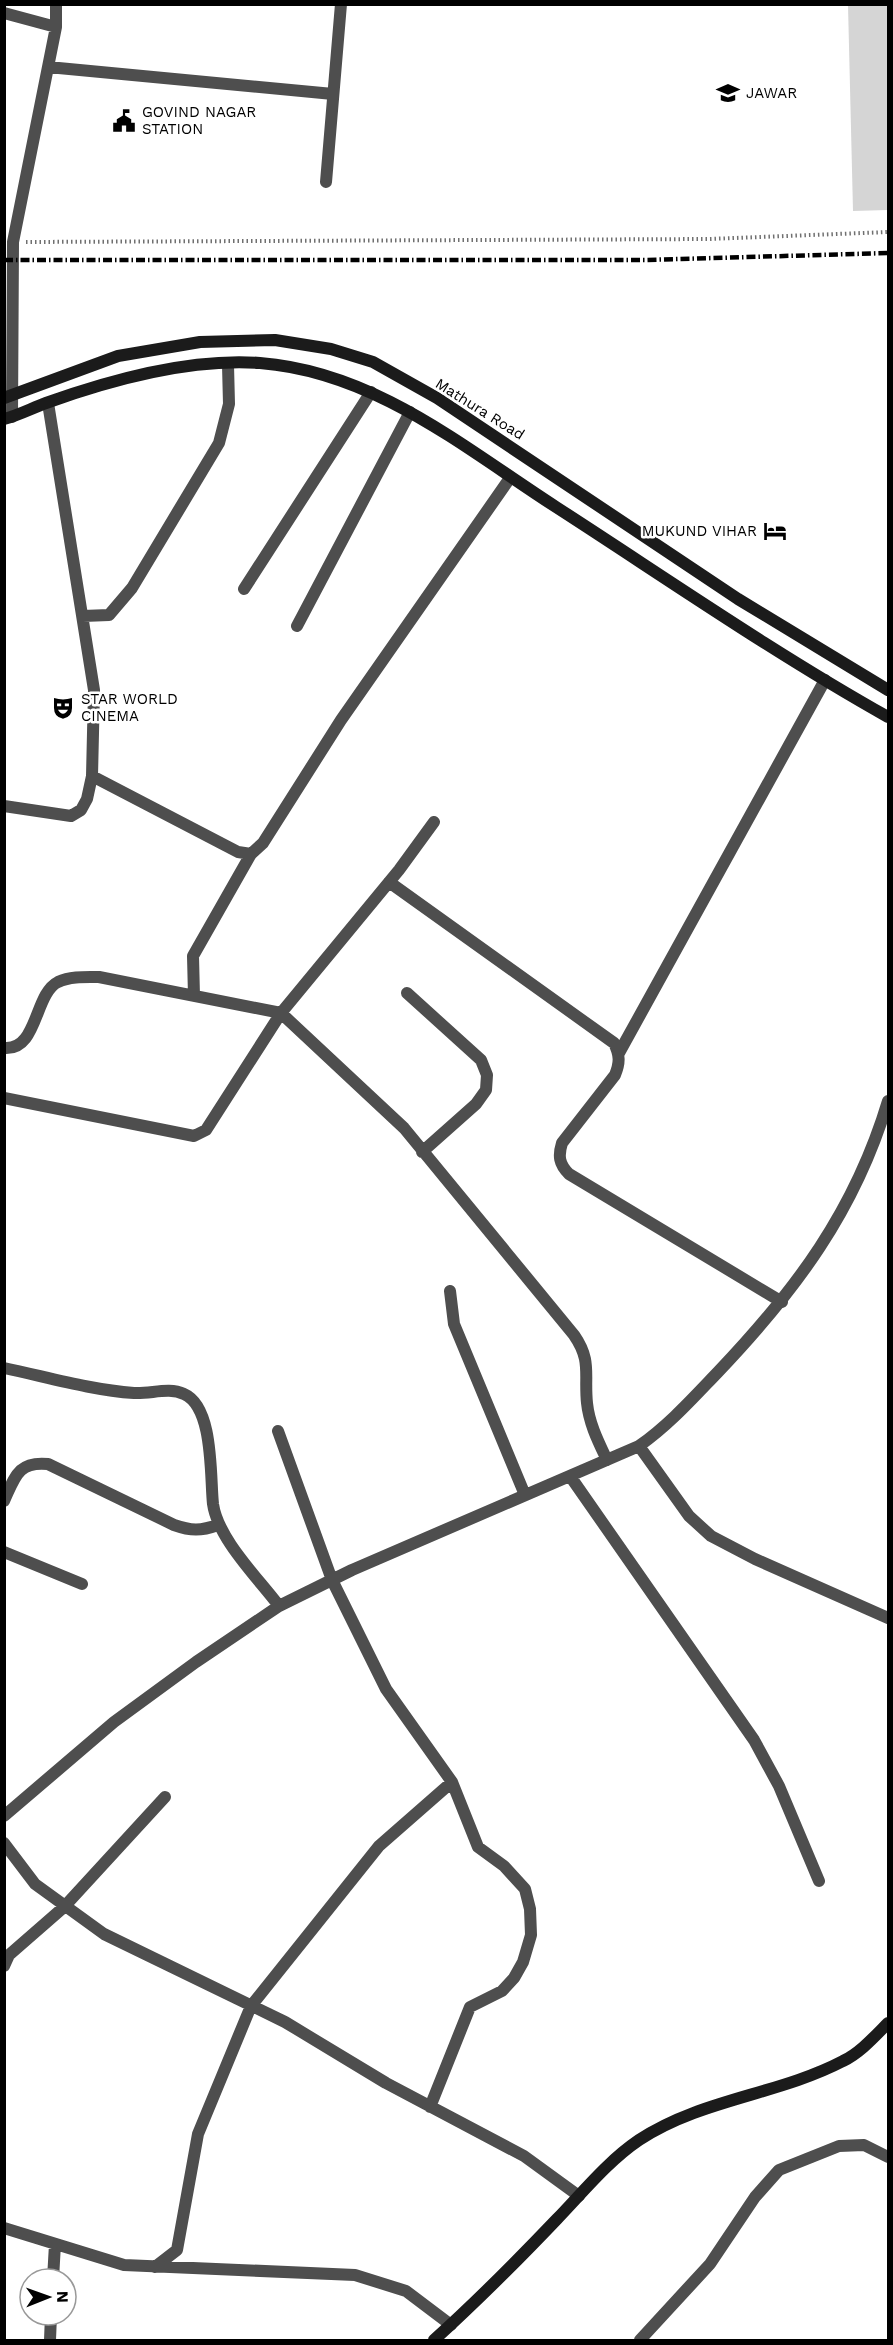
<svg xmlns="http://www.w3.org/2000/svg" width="893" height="2345" font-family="'Work Sans',sans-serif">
<rect width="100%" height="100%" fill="#fff"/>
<path fill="#d5d5d5" d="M848,5H888V210L853,211Z"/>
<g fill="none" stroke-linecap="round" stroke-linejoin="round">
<path stroke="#707070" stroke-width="4" stroke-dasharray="1.5 3" stroke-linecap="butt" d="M26,242L709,239L888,232"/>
<path stroke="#4e4e4e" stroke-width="12" d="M4,13L56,27
M48,67L333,94
M326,182L341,4
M12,417L13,242L56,27V4
M244,589L371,392
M83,616L109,615L132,588L219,443L229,404L228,365
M297,626L410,412
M92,776L238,852L251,854L263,843L341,720L510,478
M4,806L71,816L81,810L87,799L92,776L94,690L48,403
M434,822L399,870L281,1013L404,1128L574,1335C592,1361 584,1374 587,1403C589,1423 598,1441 607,1460
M389,882L614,1043C620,1055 620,1063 615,1075L562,1143C558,1156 559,1164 569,1174L782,1302
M407,993L481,1060L487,1075L486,1090L476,1104L422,1152
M194,996L193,956L251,854
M4,1048C38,1051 34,994 58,982C71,976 86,977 99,977L281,1013L206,1130L194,1136L4,1098
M619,1053L825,680
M450,1291L454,1324L525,1495
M4,1368C47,1377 91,1390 134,1393C151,1394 169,1387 184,1394C214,1407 210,1477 213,1504C218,1539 258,1578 279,1606
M278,1431L332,1580L386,1689L452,1782L478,1847L504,1866L525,1889L530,1909L531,1935L523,1962L514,1978L502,1991L470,2007L430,2107
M639,1446L689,1516L711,1536L755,1559L888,1618
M570,1476L754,1740L779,1786L819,1881
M4,1501C15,1477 18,1461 48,1464L174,1525C191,1531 201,1531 218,1525
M4,1552L82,1584
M4,1816L114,1722L196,1662L279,1606L352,1570L639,1446C669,1425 693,1398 718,1372C796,1290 855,1211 888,1101
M4,1843L35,1884L104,1934L285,2022L386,2083L524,2156L579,2196
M4,1966L9,1955L64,1907L165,1797
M4,2228L124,2265L355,2275L406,2291L451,2325
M155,2267L177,2250L198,2134L251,2006L379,1846L452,1782
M53,2279L55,2244
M50,2340L51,2315
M640,2340L710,2264L755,2197L779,2170L839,2146L864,2145L888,2157"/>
<path stroke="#1b1b1b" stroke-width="12" d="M4,398L118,356L200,342L275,340L331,349L373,362L437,398L738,599L888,690
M4,419C19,415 32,408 46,403C110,380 192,358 260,363C375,372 463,447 556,507C666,578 774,653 888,717
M434,2340C477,2301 517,2261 557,2219C583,2192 608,2161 639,2140C701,2099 778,2095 843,2061C860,2053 875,2036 888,2023"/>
<path stroke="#000" stroke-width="4.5" stroke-dasharray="9 3 1.5 3" stroke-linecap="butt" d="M4,260H645L888,253"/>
</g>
<defs>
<g id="school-bare" transform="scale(1.8)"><path d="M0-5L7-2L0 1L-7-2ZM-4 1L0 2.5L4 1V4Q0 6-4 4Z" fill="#000" stroke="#fff" stroke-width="2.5" paint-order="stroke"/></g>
<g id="civic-bare" transform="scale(1.8)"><path d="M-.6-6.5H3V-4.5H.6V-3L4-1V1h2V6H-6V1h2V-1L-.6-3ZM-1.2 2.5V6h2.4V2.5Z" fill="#000" stroke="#fff" stroke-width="2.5" paint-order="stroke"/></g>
<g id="hotel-bare" transform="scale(1.8)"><path d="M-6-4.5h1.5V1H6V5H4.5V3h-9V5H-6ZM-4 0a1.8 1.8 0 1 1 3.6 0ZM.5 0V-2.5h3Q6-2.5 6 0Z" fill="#000" stroke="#fff" stroke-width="2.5" paint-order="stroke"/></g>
<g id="theatre-bare" transform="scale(1.8)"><path d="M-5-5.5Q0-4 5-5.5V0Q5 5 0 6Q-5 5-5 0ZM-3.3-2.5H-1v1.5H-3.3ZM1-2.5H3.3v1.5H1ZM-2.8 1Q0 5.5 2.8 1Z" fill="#000" stroke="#fff" stroke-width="2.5" paint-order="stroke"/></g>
</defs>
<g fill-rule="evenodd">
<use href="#school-bare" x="728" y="93"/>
<use href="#civic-bare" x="124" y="121"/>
<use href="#hotel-bare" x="775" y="531"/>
<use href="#theatre-bare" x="63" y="708"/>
</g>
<g text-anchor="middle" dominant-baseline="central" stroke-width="5" stroke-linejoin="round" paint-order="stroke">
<g font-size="15" fill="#000" stroke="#fff" text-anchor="start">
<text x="746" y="93">JAWAR</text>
<text x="142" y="112">GOVIND NAGAR<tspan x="142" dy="17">STATION</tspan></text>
<text x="757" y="531" text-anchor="end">MUKUND VIHAR</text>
<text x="81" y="699">STAR WORLD<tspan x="81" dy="17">CINEMA</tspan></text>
</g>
<g font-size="15" fill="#000" stroke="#fff">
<text transform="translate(480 409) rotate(32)">Mathura Road</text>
</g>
</g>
<rect width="893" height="2345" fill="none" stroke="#000000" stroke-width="12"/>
<g transform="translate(48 2297) rotate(89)"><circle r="28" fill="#ffffff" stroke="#999999" stroke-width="1.5"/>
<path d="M0-4.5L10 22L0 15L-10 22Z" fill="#000000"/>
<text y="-9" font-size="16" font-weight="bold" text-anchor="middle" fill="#000000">N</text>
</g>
</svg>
